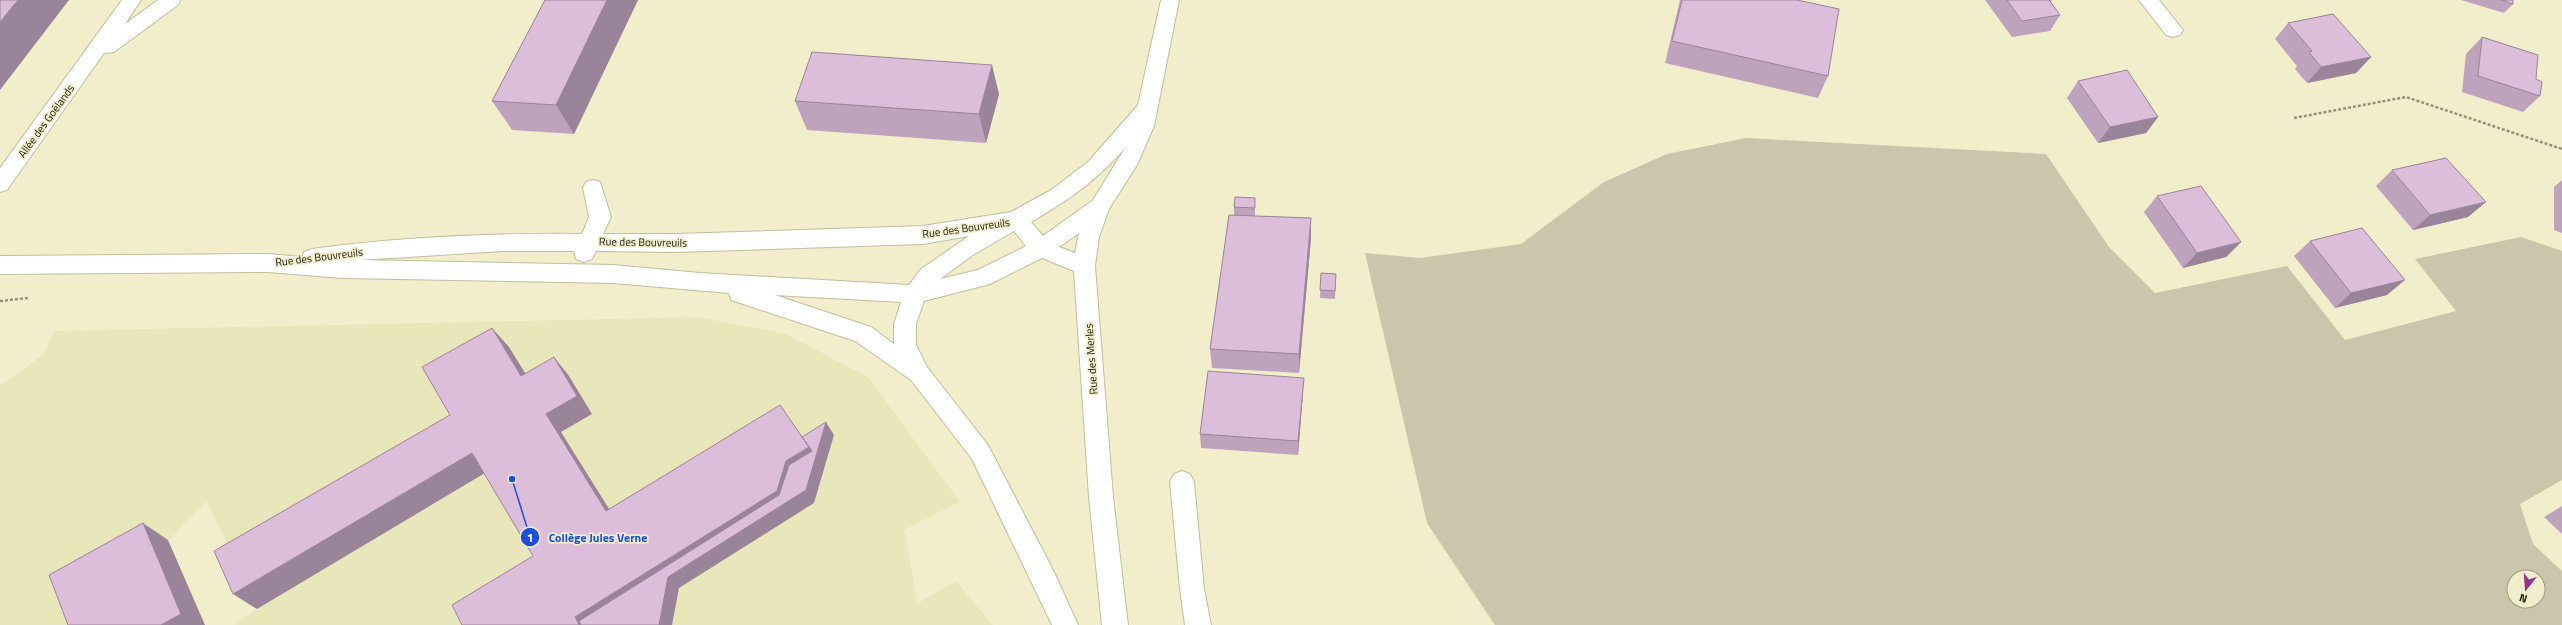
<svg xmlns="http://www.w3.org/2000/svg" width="2562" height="625" font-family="'Titillium Web',sans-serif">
<rect width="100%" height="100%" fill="#f2eecc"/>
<path fill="#eae6bc" d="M698,317L786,334L868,377L960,502L904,530L918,603L956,581L993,625H235L257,609L207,501L169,540L78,591L91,625H0V386L44,354L54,331Z"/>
<path fill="#cac6ab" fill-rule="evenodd" d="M1746,138L2046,154L2109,247L2155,293L2287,266L2345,340L2456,311L2415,259L2521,237L2562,251V480L2520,504L2533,544L2562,571V625H1495L1427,523L1365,253L1420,258L1521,244L1604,182L1667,154ZM2514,577H2538V601H2514Z"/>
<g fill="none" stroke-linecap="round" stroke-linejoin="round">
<g stroke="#c2be9d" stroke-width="2">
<path id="minor" d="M122,0H141L125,24L158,0H180L178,5L114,52L104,53L7,190L0,192V168Z
M1161,0H1179L1154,126L1137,165L1109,209L1099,237L1095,266L1113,497L1128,625H1102L1089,497L1074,271L1042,258L990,284L924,301L916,324V345L927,367L988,445L1054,572L1078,625H1052L972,459L911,380L855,341L731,300L729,293L613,283L342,278L268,272L0,274V256L268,254L302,257L304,252L312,249C402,237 491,233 582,234L589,217L583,188L586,182L593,180L600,182L611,217L603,234H675L923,226L1011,212L1051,190L1088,162L1138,105ZM1125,148L1093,200L1043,236L1031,222C1070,199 1095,182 1125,148ZM1014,231L1026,246L978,270L940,279L973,255ZM1079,233L1075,253L1059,247ZM969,236L921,269L909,285L700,273L613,265L359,260L504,251H574L576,259L584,262L592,259L596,251L675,252L923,244ZM775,295L901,302L894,324V344L871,327Z
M2139,0H2159L2183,30L2180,35L2173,37L2166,35Z
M1182,471L1190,474L1194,482L1204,589L1211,625H1185L1180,589L1170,482L1174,474Z"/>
</g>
<path stroke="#96927a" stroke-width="2.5" stroke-dasharray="3 2" stroke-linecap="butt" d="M2294,118L2406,97L2562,149
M0,301L28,298"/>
<use href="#minor" fill="#fff" fill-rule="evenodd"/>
</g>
<path fill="#bda3bb" d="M545,0H638L574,134L512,130L492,101Z
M1680,0H1797L1828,76L1818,98L1665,63Z
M1985,0H2052L2051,2L2060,15L2050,31L2012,37Z
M2461,0H2513V4L2504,13Z
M2288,23L2371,57L2356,73L2307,83L2295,69L2297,66L2275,39Z
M2482,37L2536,79L2540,96L2523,112L2462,92L2466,54Z
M2078,81L2158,117L2146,133L2098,143L2067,98Z
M999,94L986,143L807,130L795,101Z
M2392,170L2468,217L2413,230L2376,186Z
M2562,180V233L2554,230V187Z
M2157,196L2241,242L2226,257L2183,268L2144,212Z
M1255,198V216L1311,218V238L1299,373L1212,368L1210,349L1234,215V207Z
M2310,241L2387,295L2335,308L2294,256Z
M1321,273L1336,274L1335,299L1320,298Z
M1303,392L1298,455L1201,448L1200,434Z
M2562,506V534L2544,517Z"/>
<path fill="#9a8499" d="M18,0H69L0,90V22Z
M607,0H638L574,134L556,105Z
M2371,57L2356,73L2307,83L2321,67Z
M992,65L999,94L986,143L979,114Z
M2158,117L2146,133L2098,143L2110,127Z
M2486,202L2468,217L2413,230L2430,215Z
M1311,218V238L1299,373V354Z
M2241,242L2226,257L2183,268L2197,253Z
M2405,280L2387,295L2335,308L2351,293Z
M492,328L509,347L538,394L521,376Z
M554,357L569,376L592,414L561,432L621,528L606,511L546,414Z
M1304,378L1303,392L1298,455V441Z
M826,422L834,435L814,503L679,588L672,625H579L575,617L786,461Z
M472,453L490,470L257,609L233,594Z
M143,523L168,540L205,625H161Z"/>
<path fill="#dcbdda" stroke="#9a8499" d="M0,0H18L0,22Z
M545,0H607L556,105L492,101Z
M1682,0H1797L1839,9L1828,76L1672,41Z
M2007,0H2049L2060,15L2022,21Z
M2501,0H2513V4Z
M2333,14L2371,57L2321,67L2309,52L2312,51L2288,23Z
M2482,37L2538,55L2536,79L2542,82L2540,96L2478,76Z
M812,52L992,65L979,114L795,101Z
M2127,70L2158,117L2110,127L2078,81Z
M2446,158L2486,202L2430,215L2392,170Z
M2201,186L2241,242L2197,253L2157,196Z
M1235,197L1255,198V208L1234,207Z
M1229,215L1311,218L1299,354L1210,349Z
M2362,228L2405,280L2351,293L2310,241Z
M1321,273L1336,274L1335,291L1320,290Z
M492,328L521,376L554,357L577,396L546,414L606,511L780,405L809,447L786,461L777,491L575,617L579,625H462L452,605L533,556L472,453L233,594L214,551L450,415L422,367Z
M1208,371L1304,378L1298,441L1200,434Z
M826,422L806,490L668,577L659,625H581L579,621L779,495L789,465L812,451L802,437Z
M143,523L181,614L161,625H68L49,575Z"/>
<g text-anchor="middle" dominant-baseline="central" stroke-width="3.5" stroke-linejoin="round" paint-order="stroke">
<g font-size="11" fill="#232115" stroke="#f2eecc">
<text transform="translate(46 121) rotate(-54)">Allée des Goélands</text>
<text transform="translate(966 228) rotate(-8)">Rue des Bouvreuils</text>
<text transform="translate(643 242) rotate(1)">Rue des Bouvreuils</text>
<text transform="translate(319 257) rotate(-7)">Rue des Bouvreuils</text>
<text transform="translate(1091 359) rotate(-94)">Rue des Merles</text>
</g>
</g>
<path fill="none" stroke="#1d4ed8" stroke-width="1.5" d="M512 479L530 537"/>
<g fill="#1d4ed8" stroke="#f2eecc" stroke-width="1.5">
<circle cx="512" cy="479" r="4"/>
<circle cx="530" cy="537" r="10"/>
</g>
<g font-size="12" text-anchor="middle" font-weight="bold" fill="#fff">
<text x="530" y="542">1</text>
</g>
<g font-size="12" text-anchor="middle" font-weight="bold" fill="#1d4ed8" stroke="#f2eecc" stroke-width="3.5" stroke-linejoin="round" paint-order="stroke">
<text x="598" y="542">Collège Jules Verne</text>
</g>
<g transform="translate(2526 589) rotate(197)"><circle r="19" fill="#f2eecc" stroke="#9f9c83"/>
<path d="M0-3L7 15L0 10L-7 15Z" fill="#973196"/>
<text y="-6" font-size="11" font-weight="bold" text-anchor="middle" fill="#232115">N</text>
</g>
</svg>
